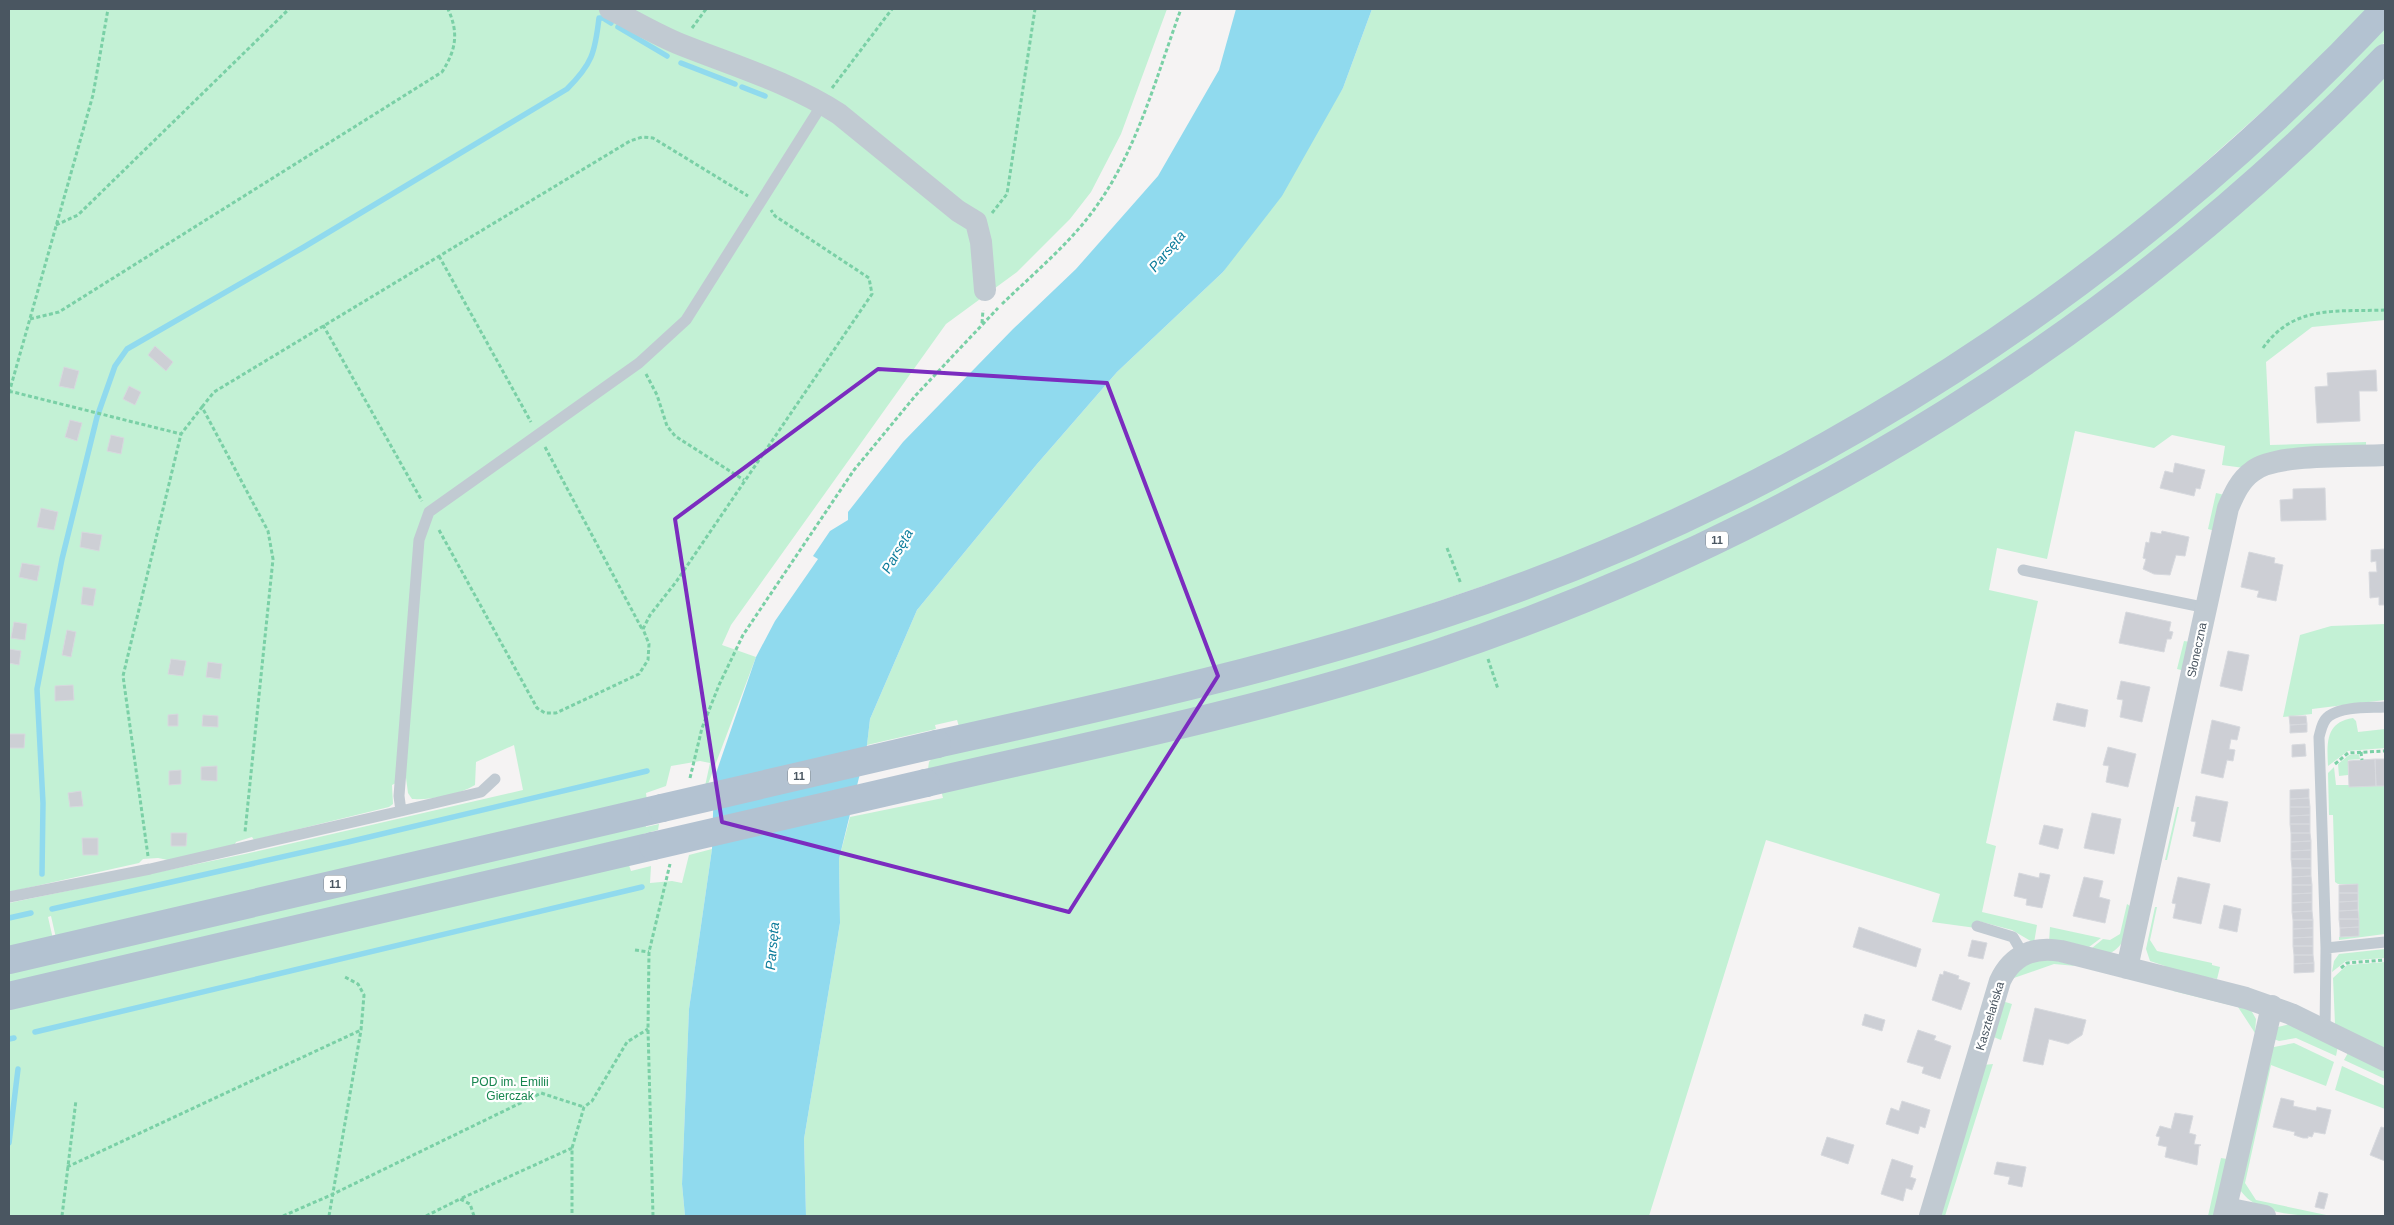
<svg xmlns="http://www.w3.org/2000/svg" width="2394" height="1225" font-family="Arial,sans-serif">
<rect width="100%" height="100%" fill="#f5f3f3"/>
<path fill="#c3f1d5" d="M9,9H1167L1121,134L1091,192L1070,219L1017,272L946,324L731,625L722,645L756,657L702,800L710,763L700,761L671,766L666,786L646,793L647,801L56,938L51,916L48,917L53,939L9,949V903L245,854L523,790L514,745L476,762L475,785C459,795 431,800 412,799L408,793L406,778L392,785L393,804L389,807L254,840L252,837L236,842L234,846L168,860L158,858L143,859L139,863L9,892Z
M1372,9H2368L2303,75L2142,219L2060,282L1909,385L1754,472L1573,555L1337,636L960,730L957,720L935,725L936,729L867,745L870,719L917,610L1037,464L1117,372L1223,272L1343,88Z
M2385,22V42L2274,153L2165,246L2001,367L1770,502L1587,587L1348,670L1198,709L928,769L929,762L933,757L1344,657L1919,403Z
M2385,73V320L2312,327L2266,362L2270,445L2366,442V448L2244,468L2222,465L2225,446L2172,435L2154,448L2075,431L2047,559L1997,548L1989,590L2038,601L1986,843L1996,846L1982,912L2037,925L2034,943L2012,930L1978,921L1976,928L1932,922L1940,894L1766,840L1649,1216H806L804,1139L840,923L839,859L850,817L943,798L941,790L1354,690L1938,433L2014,385L2095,327Z
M2216,493L2225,495L2215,531L2208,529Z
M2385,624V700L2312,709V714L2283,717L2300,635L2331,626Z
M2184,641L2191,642L2185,671L2177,669Z
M2353,718L2356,721L2358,732L2385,729V748L2348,751L2328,766C2327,744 2325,722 2353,718Z
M2359,754L2360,759L2348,760V775L2339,776L2338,764L2349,755Z
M2334,767L2336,785H2385V934L2339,940V937L2359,936L2358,884H2338L2335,882L2333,815H2329L2328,773Z
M2177,807H2179L2167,860H2165Z
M645,823L646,827L659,824L658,830L643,834V838L9,985V970Z
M712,849L689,1009L682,1184L685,1216H9V1005L628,862L631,871L651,866L650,883L672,881L682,883L689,855Z
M2127,904L2133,908C2128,925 2127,947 2108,954L2092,948L2103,939L2110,940L2120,934Z
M2155,907H2157L2150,940L2157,951L2212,963V965L2220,967L2217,979L2164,970L2165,966L2150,961L2146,949Z
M2050,927L2101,938L2089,947L2049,942Z
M2385,949V958L2346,961L2332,972L2334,961L2339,954Z
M2040,956L2076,966L2054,964L2011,979L2009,977Z
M2385,962V1052L2335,1024L2333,978L2347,965Z
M2174,987L2251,1010L2256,1019L2255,1033L2238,1007L2173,991Z
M2002,1001L2012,1004L2001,1040L1991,1036Z
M2290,1024L2338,1046L2336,1056L2296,1038L2279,1041L2271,1038L2278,1027Z
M2294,1043L2334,1062L2326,1086L2271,1065L2245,1183L2256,1200L2331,1216C2302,1216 2255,1216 2239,1188L2269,1048Z
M2349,1051L2385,1069V1079L2344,1060Z
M1993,1064L1945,1216H1937L1983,1065Z
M2342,1066L2385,1086V1109L2335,1090Z
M2221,1158L2227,1159L2215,1216H2208Z"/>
<path fill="#90daee" d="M1236,9H1372L1343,88L1282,196L1223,272L1117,372L1037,464L917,610L870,719L867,745L839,859L840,923L804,1139L806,1216H685L682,1184L689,1009L712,849L714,779L756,657L775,621L818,559L813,556L830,531L848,520V512L903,442L1013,329L1076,269L1158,176L1219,70Z"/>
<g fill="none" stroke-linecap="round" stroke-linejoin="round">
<path stroke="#90daee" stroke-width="5.5" d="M618,27L667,56
M681,63L735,84
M742,87L765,96
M42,874L43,803L37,689L62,559L97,417L115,366L127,349L304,247L567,89C592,64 595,53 599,18H603L611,23
M52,909L348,842L647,771
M9,918L31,913
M35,1032L642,887
M9,1039L14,1038
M9,1143L18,1069"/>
</g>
<path fill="#cdcfd5" stroke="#d7d9de" d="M155,346L173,362L166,371L148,355Z
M64,367L79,371L74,389L59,386Z
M2376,370L2377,391H2359L2360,421L2317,423L2315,387L2328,386L2327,373Z
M129,386L141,392L135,405L123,399Z
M70,420L82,423L77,441L65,437Z
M111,435L124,438L121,454L107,451Z
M2175,463L2205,470L2200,489L2196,488L2194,496L2160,488L2165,471L2173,473Z
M2325,488L2326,520L2281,521L2280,500L2293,499V489Z
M41,508L58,512L54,530L37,527Z
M2162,531L2189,537L2185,556L2176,555L2170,575L2154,574L2143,569L2146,559L2143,558L2146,542L2149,543L2151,532L2161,534Z
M82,532L102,535L99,551L80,547Z
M2385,549V605H2379V597L2370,598L2369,572H2377L2376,561L2371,562V550Z
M2249,552L2275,558L2274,563L2283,565L2276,601L2257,597L2259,591L2241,587Z
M22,563L40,566L37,581L19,577Z
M83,587L96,589L93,606L81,604Z
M2126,612L2171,622L2169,631L2173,632L2171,639H2167L2164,652L2119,643Z
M14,622L27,624L25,640L11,638Z
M67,630L76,632L71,657L62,655Z
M9,649L21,651L19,665L9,663Z
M2228,651L2249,655L2242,691L2220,686Z
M171,659L186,661L183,676L168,674Z
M208,662L222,664L220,679L206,677Z
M2121,681L2150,687L2142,722L2120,717L2123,700L2117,699Z
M73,685L74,700L55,701V686Z
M2057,703L2088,710L2085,727L2053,720Z
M178,714V726H168V715Z
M203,715L218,716V727L202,726Z
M2289,716H2306L2307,724L2290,725Z
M2212,720L2240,727L2237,740L2231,739L2229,749L2235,750L2233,761L2227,760L2223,778L2201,773Z
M2307,724V732L2290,733V725Z
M9,734H25L24,748H9Z
M2305,744L2306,756L2292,757V745Z
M2108,747L2136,754L2128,787L2106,782L2109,766L2103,765Z
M2375,759H2385V786H2376Z
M2375,759L2376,786L2349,787L2348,761Z
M217,766V781L201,780V767Z
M181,770V784L169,785V771Z
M2309,789V798L2290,799V790Z
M81,791L83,806L70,807L68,793Z
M2196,796L2228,802L2220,842L2193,836L2196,822L2191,821Z
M2309,798L2310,807H2290V799Z
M2290,807H2310V815L2290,816Z
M2092,813L2121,819L2114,854L2084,848Z
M2310,815V824H2290V816Z
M2290,824H2310V833H2291Z
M2044,825L2063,829L2058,849L2039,844Z
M171,833H187L186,846H171Z
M2291,833H2310L2311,841L2291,842Z
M82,838H98V855H83Z
M2311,841V850L2291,851V842Z
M2311,850V859H2291V851Z
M2291,859H2311V868H2292Z
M2292,868H2311V876L2292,877Z
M2019,873L2039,878L2040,873L2050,875L2042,908L2026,905L2027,899L2014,896Z
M2311,876L2312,885H2292V877Z
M2084,877L2103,881L2099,897L2110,900L2105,923L2073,916Z
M2178,877L2210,884L2201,924L2173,918L2176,904L2172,903Z
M2358,884V893H2339V885Z
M2292,885H2312V893L2292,894Z
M2312,893V902L2292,903V894Z
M2339,893H2358V901L2339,902Z
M2358,901V910L2339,911V902Z
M2312,902V911L2292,912V903Z
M2224,905L2241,909L2237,932L2219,928Z
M2358,910L2359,919H2339V911Z
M2312,911L2313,920H2293L2292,912Z
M2339,919H2359V927L2340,928Z
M2293,920H2313V928L2293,929Z
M1859,927L1921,949L1916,967L1853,947Z
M2359,927V936L2340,937V928Z
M2313,928V937L2293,938V929Z
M2313,937V946H2293V938Z
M1972,940L1987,943L1983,959L1968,956Z
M2293,946H2313V955H2294Z
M2294,955H2313L2314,963L2294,964Z
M2314,963V972L2294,973V964Z
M1944,971L1959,976L1958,979L1970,983L1961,1010L1932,1000L1940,974L1943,975Z
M2035,1008L2086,1020L2082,1035L2068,1044L2049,1039L2043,1065L2023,1061Z
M1865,1014L1885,1020L1882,1031L1862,1025Z
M1918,1030L1936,1036L1934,1040L1951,1046L1940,1079L1922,1073L1924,1067L1907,1062Z
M2281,1098L2294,1101L2293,1106L2316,1111L2317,1107L2331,1110L2325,1134L2314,1132L2312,1137L2308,1136V1138H2303L2294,1135L2295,1132L2273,1127Z
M1902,1101L1930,1110L1925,1128L1920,1126L1918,1134L1886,1124L1891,1108L1899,1111Z
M2175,1113L2193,1116L2189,1133L2196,1135L2194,1144L2201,1145L2199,1146L2197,1165L2165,1157L2167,1147L2158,1145L2160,1137L2156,1136L2160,1126L2171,1129Z
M2381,1127L2385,1128V1161L2370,1155Z
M1827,1137L1854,1145L1848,1164L1821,1155Z
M1892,1159L1913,1166L1910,1177L1916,1179L1912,1190L1906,1188L1903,1201L1881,1194Z
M1997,1162L2026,1167L2022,1187L2008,1184L2010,1177L1994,1174Z
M2319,1192L2328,1194L2324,1209L2315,1207Z"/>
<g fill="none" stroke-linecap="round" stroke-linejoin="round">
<path stroke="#7ad0a6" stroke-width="3" stroke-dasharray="4 2.5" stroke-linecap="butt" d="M692,28L706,9
M832,88L892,9
M992,213L1007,194L1035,9
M56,225L78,215L289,9
M439,256L531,422
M1002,304C1033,274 1068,245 1093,211C1137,152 1156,77 1181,9
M30,319L59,312L442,72C456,50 459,33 448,9
M982,323L983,310
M323,325L422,501
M2263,348C2294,304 2338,312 2385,310
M646,374L657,395L667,426L675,436L744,480
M9,391L181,434
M9,393L93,95L108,9
M202,407L214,392L630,141L642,137L653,138L748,196
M545,447L642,629
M439,530L537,708L545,713H556L639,674L648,660L649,644L643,629L650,615L676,582L872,294L869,278L775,216L771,210
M1447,548L1461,584
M1488,659L1498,689
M2361,752L2362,760
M2335,764L2348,753L2385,751
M690,778L702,728L719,685L743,635L854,470L916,395L998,308
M148,856L123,676L181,434L202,407L268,531L273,559L245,832
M635,950L649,952
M2341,968L2347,963L2385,960
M572,1148L584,1107L592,1101L627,1042L648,1029
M67,1167L361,1030
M62,1216L76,1100
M283,1216L331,1195L541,1093L584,1107
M329,1216L361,1030L364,995L358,984L343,976
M426,1216L460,1199
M474,1216L470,1204L460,1199L572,1148V1216
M653,1216L648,1029L649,952L670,864"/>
<path stroke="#c1cad2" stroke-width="11" d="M2023,570L2207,608
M495,779L481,792L401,811L399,796L419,540L429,512L639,363L686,320L823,103
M9,897L150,869L401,811
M1977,926L2013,937L2023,954
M2326,948L2385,942
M2325,1031L2326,948L2319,737C2321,730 2322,721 2329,716C2343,706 2369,708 2385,707"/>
<path stroke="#c1cad2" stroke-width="22" d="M610,9C634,21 657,35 682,45C735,66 791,83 839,114L958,211L976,222L981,242L985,290
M2127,968L2228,508C2234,494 2240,480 2253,471C2276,453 2354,457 2385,455
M2226,1208L2265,1216
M1930,1216L2000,981C2012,955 2034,946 2061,951L2246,998L2291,1014L2385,1060
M2224,1216L2272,1006"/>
<path stroke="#b3c2d1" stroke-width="28" d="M937,744C1107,706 1278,669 1444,614C1801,497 2128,283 2385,9
M926,783C1096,744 1269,709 1435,654C1795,534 2121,331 2385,58
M9,960L662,808
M9,996L653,846"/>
<path stroke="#b3c2d1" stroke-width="28" d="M662,808L937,744
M653,846L926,783"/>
</g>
<path fill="none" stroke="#7b2cbf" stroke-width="4" stroke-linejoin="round" d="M878,369L1107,383L1218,676L1069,912L722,822L675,519Z"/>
<g text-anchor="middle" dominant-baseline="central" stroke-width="4.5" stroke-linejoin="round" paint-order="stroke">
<g fill="#fff" stroke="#808990" stroke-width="1">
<rect x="1706" y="531.5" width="22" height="17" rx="4"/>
<rect x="788" y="767.5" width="22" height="17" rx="4"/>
<rect x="324" y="875.5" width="22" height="17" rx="4"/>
</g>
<g font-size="11" font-weight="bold" fill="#4a5661">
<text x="1717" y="540">11</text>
<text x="799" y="776">11</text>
<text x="335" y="884">11</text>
</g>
<g font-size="12" fill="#4a5661" stroke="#fff">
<text transform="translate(2197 650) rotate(-78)">Słoneczna</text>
<text transform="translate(1990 1016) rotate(-73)">Kasztelańska</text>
</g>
<g font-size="12" fill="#17864f" stroke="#fff">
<text x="510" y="1082">POD im. Emilii<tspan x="510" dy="14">Gierczak</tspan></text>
</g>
<g font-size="14" font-style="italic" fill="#0c7c9b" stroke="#fff">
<text transform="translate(1167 251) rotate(-50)">Parsęta</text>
<text transform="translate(897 551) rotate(-60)">Parsęta</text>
<text transform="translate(772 946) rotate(-85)">Parsęta</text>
</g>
</g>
<rect width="2394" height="1225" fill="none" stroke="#4a5661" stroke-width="20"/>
</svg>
